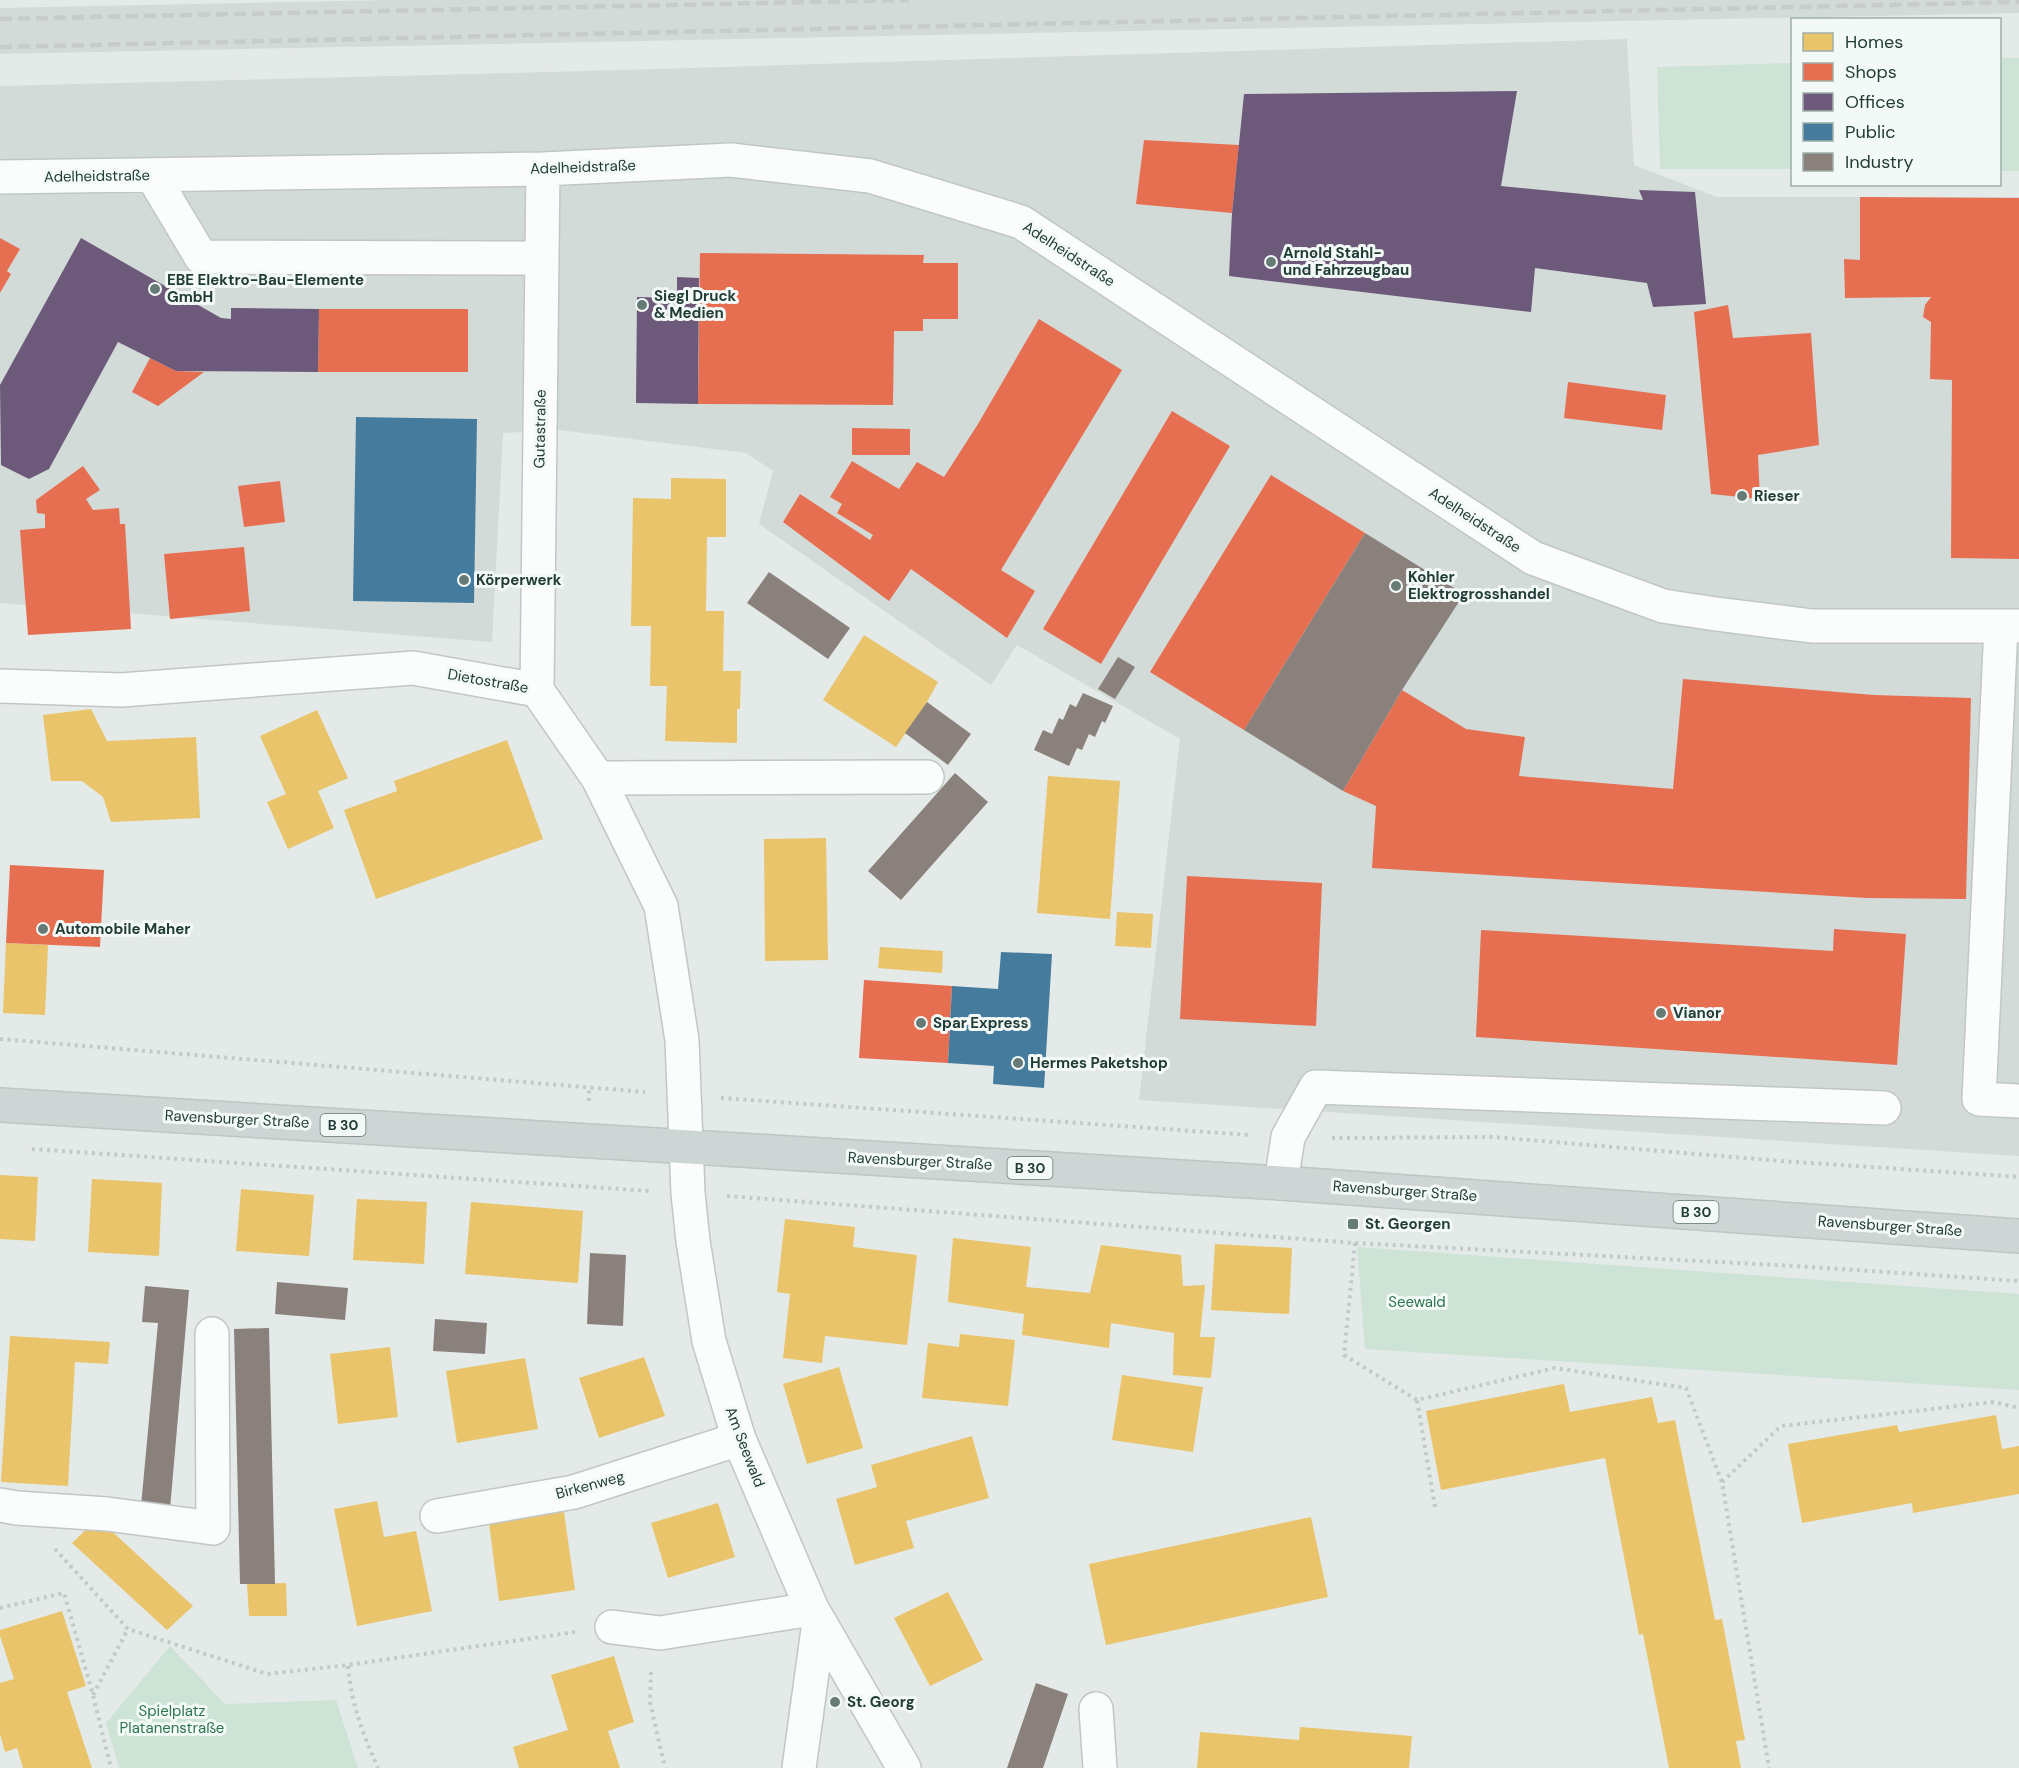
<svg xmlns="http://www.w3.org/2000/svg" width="2019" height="1768" font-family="'DM Sans',sans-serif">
<rect width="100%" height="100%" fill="#e4eae8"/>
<path fill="#d2dbd8" d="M393,0H2019V13L0,54V8Z
M1627,39L1634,165L1717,197H2019V1156L1139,1100L1180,739L1017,645L991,685L759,524L773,471L746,453L559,430L503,433L492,642L0,603V86L623,70Z"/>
<path fill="#cde3d6" d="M2000,58H2019V171H2000Z
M1792,63V169H1660L1657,67Z
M1357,1247L2019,1294V1390L1365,1349Z
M170,1646L225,1704L336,1700L358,1768H119L106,1723Z"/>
<path fill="#e9c46a" d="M671,478L726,479V537H707L706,611H724L723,671H741L740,709H737V743L665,741L667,686H650L651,626H631L633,498L671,499Z
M864,635L938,682L927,702L896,747L823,700Z
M91,709L107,741L196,737L200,818L111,822L103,797L82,781H51L43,715Z
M317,710L348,778L318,791L334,828L288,849L267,802L286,794L260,736Z
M507,740L543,839L376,899L344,810L397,791L394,781Z
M1048,776L1120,781L1110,919L1037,913Z
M826,838L828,960L765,961L764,839Z
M1117,912L1153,914L1151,948L1115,946Z
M6,943L48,945L45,1015L3,1013Z
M880,947L943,951L942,973L878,968Z
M0,1175L38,1177L35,1241L0,1239Z
M92,1179L162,1183L159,1256L88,1252Z
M241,1189L314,1195L309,1256L236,1251Z
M357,1199L427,1202L424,1264L353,1260Z
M471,1202L583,1211L578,1283L465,1274Z
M785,1219L855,1227L853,1247L917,1255L907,1345L825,1336L822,1363L783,1358L790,1294L777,1292Z
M953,1238L1031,1247L1026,1287L1090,1293L1101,1245L1181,1255L1183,1286L1205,1285L1200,1337H1215L1211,1378L1173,1375L1174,1333L1111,1323L1109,1348L1022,1335L1024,1314L948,1302Z
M1215,1244L1292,1248L1289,1314L1211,1310Z
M960,1334L1015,1340L1008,1406L922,1398L928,1343L959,1347Z
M10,1336L110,1342L108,1364L75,1362L68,1486L1,1482Z
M390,1347L398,1417L338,1424L330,1354Z
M644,1357L665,1416L599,1438L579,1378Z
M525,1358L538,1429L457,1443L446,1371Z
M839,1367L863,1448L807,1464L783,1384Z
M1122,1375L1203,1387L1193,1452L1112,1440Z
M1564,1384L1570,1412L1652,1397L1658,1423L1675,1420L1715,1620L1722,1619L1745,1740L1736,1741L1741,1768H1669L1643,1634L1639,1635L1605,1458L1441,1490L1426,1411Z
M1996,1415L2002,1449L2019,1446V1494L1913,1513L1912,1503L1802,1523L1788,1444L1897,1425L1899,1432Z
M972,1436L989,1498L906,1521L914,1548L855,1565L836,1499L877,1487L871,1465Z
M377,1501L384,1537L416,1531L432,1611L357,1626L334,1509Z
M718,1503L735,1557L668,1578L651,1523Z
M564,1512L575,1590L499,1601L489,1523Z
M1311,1517L1328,1597L1106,1645L1089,1564Z
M94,1522L104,1524L193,1606L167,1630L72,1543Z
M286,1583L287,1616H249L247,1584Z
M948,1592L983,1660L930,1686L894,1618Z
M62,1611L86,1686L67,1692L92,1768H23L17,1748L5,1752L0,1734V1683L14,1679L0,1636V1630Z
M614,1656L634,1722L608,1731L620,1768H519L513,1747L568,1730L551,1675Z
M1300,1727L1412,1736L1409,1768H1197L1200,1732L1299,1740Z"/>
<path fill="#e76f51" d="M1144,140L1239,145L1232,213L1136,204Z
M1860,197L2019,198V559L1951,558L1952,380L1930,379L1931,322L1923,317L1925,305L1931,297L1845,298L1844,259L1860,260Z
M0,238L20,249L7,271L11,274L0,293Z
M700,253L924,255L923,263H958V319H923V331H894L893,405L698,404Z
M1728,305L1733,338L1811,333L1819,445L1758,455L1760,499L1711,494L1694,312Z
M319,309H468V372H318Z
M1039,319L1122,370L1001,570L1035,591L1007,638L911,569L889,601L783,522L800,494L870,540L873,535L837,513L842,504L830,497L852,461L899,489L917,462L944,477L978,424Z
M150,358L176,371L204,372L158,406L132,392Z
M1568,382L1666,395L1662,430L1564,418Z
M1172,411L1230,446L1101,664L1043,629Z
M852,428L910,429V455H852Z
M83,466L100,490L86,499L93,510L119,508L120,524H125L131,629L28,635L20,530L45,528V514L37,513L36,500Z
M1271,475L1365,533L1244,730L1150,672Z
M280,481L285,522L244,527L238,486Z
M244,547L250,611L170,619L164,554Z
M1683,679L1874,695L1971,698L1966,899L1866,898L1372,868L1376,806L1343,791L1402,690L1466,729L1525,737L1519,776L1673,789Z
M10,865L104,870L100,947L6,943Z
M1187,876L1322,883L1316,1026L1180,1019Z
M1834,929L1906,934L1897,1065L1476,1037L1481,930L1833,951Z
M864,980L952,986L948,1063L859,1058Z"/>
<path fill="#6d597a" d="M1517,91L1501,186L1643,200L1639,190L1695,192L1706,304L1653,307L1647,283L1535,268L1531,312L1229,276L1232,213L1244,94Z
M81,238L221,318L231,319V308L319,309L318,372L176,371L118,342L49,469L29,479L1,465L0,385Z
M677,277L699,278L698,404L636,403L637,297L677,298Z"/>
<path fill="#457b9d" d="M356,417L477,419L474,603L353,601Z
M1001,952L1052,954L1044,1088L993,1084L994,1066L948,1063L952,986L998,989Z"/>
<path fill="#8a817c" d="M1365,533L1464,594L1402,690L1343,791L1244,730Z
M769,572L850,628L828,659L747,603Z
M1118,657L1135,667L1115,699L1098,689Z
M1083,693L1113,706L1105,723L1102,721L1095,737L1089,734L1082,750L1077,748L1069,766L1034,750L1043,730L1052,734L1059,718L1063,720L1070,704L1076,707Z
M927,702L971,734L948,765L905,733Z
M955,773L988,802L901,900L868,871Z
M590,1253L626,1255L623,1326L587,1324Z
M277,1282L348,1288L345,1320L275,1314Z
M145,1286L189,1290L170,1509L141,1506L158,1323L142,1322Z
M435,1319L487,1323L485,1354L433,1351Z
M269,1328L275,1584H240L234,1329Z
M1036,1683L1068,1694L1043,1768H1007Z"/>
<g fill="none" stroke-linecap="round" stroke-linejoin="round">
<g stroke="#c1c7c5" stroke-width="36">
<path id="minor" d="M152,175L201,257L542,258
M0,177L543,169L731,160L870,176L1021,222L1533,558L1663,606L1716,614L1812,626H2019
M2001,626L1979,1099L2019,1101
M0,686L121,690L413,668L537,690L598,778L661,906L682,1040L688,1193L693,1241L709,1341L739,1439L812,1609L904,1768
M537,690L543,169
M598,778L927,777
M1281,1183L1288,1137L1316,1087L1884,1108
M0,1505L17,1508L107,1514L213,1528L212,1334
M437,1516L574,1492L739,1439
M612,1627L660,1633L812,1609
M1096,1709L1100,1768
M799,1768L819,1622"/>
</g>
<g stroke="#bdc6c4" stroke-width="36">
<path id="major" d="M0,1105L1281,1183L2019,1236"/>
</g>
<path stroke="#c1cac8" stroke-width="4" stroke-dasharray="3 4.5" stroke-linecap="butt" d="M0,1039L645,1092
M721,1098L1250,1135
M589,1101V1087
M1332,1138L1493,1137L1781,1161L2019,1177
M32,1149L650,1191
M727,1196L1355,1243L1795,1266L2019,1281
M1355,1243L1344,1355L1417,1400
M1722,1482L1781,1426L1994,1402L2019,1408
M1435,1507L1417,1400L1555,1368L1686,1388L1722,1482L1769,1768
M55,1549L128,1629L267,1674L348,1665L575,1632
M0,1608L64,1593L93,1695L111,1768
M348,1666C352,1707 362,1731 378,1768
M651,1672L650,1702L665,1768
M93,1695L128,1629"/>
<use href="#minor" stroke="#fbfcfc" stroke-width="33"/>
<use href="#major" stroke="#cdd6d4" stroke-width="33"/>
<path stroke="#c7cbca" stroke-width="4.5" stroke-dasharray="12 6" stroke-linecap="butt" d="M0,19L909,0
M0,47L2019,2"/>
</g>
<g fill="#667a76" stroke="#f3f9f6" stroke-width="2">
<circle cx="1271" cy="262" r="6"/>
<circle cx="155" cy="289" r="6"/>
<circle cx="642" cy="305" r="6"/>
<circle cx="1742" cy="496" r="6"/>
<circle cx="464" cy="580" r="6"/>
<circle cx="1396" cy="586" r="6"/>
<circle cx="43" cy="929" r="6"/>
<circle cx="1661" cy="1013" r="6"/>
<circle cx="921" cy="1023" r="6"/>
<circle cx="1018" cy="1063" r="6"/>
<rect x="1347" y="1218" width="12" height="12" rx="3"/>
<circle cx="835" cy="1702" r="6"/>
</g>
<g text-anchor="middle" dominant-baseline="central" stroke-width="6" stroke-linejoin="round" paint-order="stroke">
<g fill="#f3f9f6" stroke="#617571" stroke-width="1.5">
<rect x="320.5" y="1114" width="45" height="22" rx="4.5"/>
<rect x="1007.5" y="1157" width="45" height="22" rx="4.5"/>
<rect x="1673.5" y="1201" width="45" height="22" rx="4.5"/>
</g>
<g font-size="14" font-weight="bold" fill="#223d38">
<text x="343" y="1125">B 30</text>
<text x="1030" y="1168">B 30</text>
<text x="1696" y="1212">B 30</text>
</g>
<g font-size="15" fill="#223d38" stroke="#f3f9f6">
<text transform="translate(583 167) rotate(-2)">Adelheidstraße</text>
<text transform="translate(97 176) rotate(-1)">Adelheidstraße</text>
<text transform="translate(1069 254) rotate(33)">Adelheidstraße</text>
<text transform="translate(540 429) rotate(-89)">Gutastraße</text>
<text transform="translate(1475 520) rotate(33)">Adelheidstraße</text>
<text transform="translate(488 681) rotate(10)">Dietostraße</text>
<text transform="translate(237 1119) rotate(3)">Ravensburger Straße</text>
<text transform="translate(920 1161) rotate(3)">Ravensburger Straße</text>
<text transform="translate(1405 1191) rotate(4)">Ravensburger Straße</text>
<text transform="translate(1890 1226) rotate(4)">Ravensburger Straße</text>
<text transform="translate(745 1447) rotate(69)">Am Seewald</text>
<text transform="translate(590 1485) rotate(-15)">Birkenweg</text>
</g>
<g font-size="15" font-weight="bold" fill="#223d38" stroke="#f3f9f6" text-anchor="start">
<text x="1283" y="253">Arnold Stahl-<tspan x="1283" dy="17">und Fahrzeugbau</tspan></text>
<text x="167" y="280">EBE Elektro-Bau-Elemente<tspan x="167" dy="17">GmbH</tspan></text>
<text x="654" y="296">Siegl Druck<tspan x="654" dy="17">&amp; Medien</tspan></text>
<text x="1754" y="496">Rieser</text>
<text x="1408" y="577">Kohler<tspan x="1408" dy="17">Elektrogrosshandel</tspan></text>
<text x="476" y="580">Körperwerk</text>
<text x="55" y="929">Automobile Maher</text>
<text x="1673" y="1013">Vianor</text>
<text x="933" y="1023">Spar Express</text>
<text x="1030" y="1063">Hermes Paketshop</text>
<text x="1365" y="1224">St. Georgen</text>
<text x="847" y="1702">St. Georg</text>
</g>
<g font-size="15" fill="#2d744f" stroke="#f3f9f6">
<text x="1417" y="1302">Seewald</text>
<text x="172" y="1711">Spielplatz<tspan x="172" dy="17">Platanenstraße</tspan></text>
</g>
</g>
<rect x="1791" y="18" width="210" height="168" fill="#f3f9f6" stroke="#9faeaa" stroke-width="1.5"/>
<rect x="1803" y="33" width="30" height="18" fill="#e9c46a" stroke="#9faeaa" stroke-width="1.5"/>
<text x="1845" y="48" font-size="18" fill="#223d38">Homes</text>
<rect x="1803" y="63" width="30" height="18" fill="#e76f51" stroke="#9faeaa" stroke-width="1.5"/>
<text x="1845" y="78" font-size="18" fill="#223d38">Shops</text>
<rect x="1803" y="93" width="30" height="18" fill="#6d597a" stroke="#9faeaa" stroke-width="1.5"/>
<text x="1845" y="108" font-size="18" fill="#223d38">Offices</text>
<rect x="1803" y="123" width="30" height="18" fill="#457b9d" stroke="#9faeaa" stroke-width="1.5"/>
<text x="1845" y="138" font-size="18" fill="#223d38">Public</text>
<rect x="1803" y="153" width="30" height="18" fill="#8a817c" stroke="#9faeaa" stroke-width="1.5"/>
<text x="1845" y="168" font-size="18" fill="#223d38">Industry</text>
</svg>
